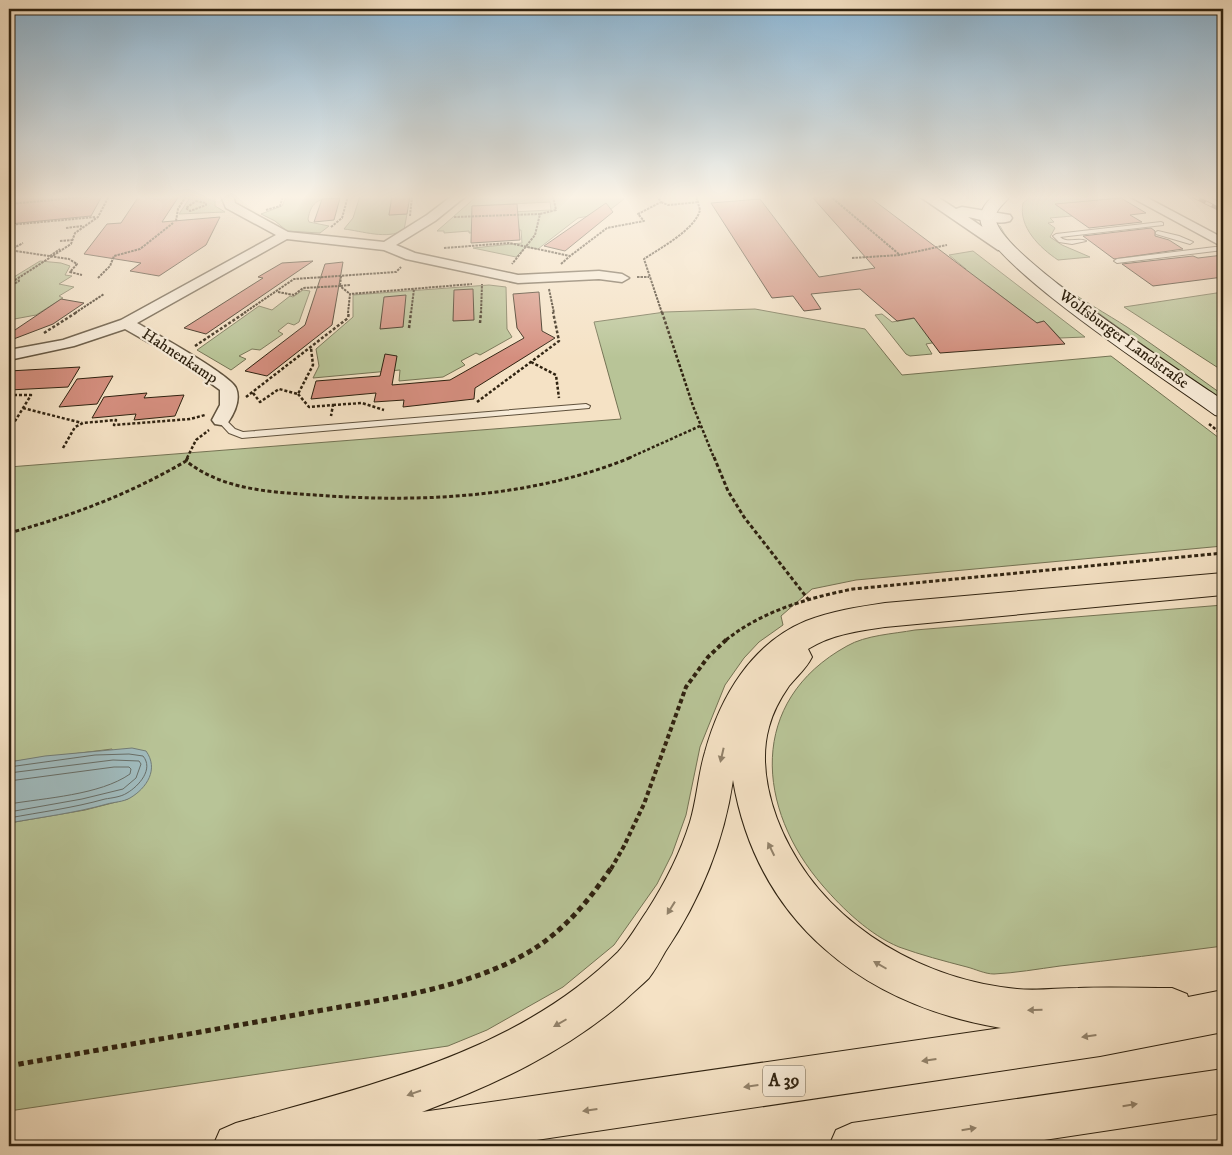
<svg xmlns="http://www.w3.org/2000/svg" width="1232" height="1155" font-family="'IM FELL DW Pica',serif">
<rect width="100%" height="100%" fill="#f5e2c5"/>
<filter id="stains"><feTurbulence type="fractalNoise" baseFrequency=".004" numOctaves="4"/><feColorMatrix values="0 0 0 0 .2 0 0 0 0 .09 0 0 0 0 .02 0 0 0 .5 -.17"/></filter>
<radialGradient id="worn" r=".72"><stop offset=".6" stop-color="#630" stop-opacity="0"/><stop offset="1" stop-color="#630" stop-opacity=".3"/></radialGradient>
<path fill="#b8c497" stroke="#747354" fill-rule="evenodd" d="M191,196H215V206L225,212L179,214Z
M333,196L332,198C317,199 311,203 308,219L309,222L329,226L320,233L287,231L275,221L261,214L282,206L286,197Z
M360,196H392L389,215L407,214L404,230C387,240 362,231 344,229L353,218Z
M477,196H622L624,199L606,213L578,218L538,249L526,247L516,257L473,248L522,243L521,230L469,233V231L444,233V231H437ZM550,202L551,210L472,214V206Z
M1032,196H1128L1129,197L1056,205L1072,216L1050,218L1054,222L1048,223L1055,228L1050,237L1062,245L1090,257L1058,260C1040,248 1018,227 1023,203Z
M997,226H1000C1021,267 1088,302 1127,327C1159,349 1191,372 1223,395V403L1043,273L1015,251Z
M973,251L1085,337L1060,338L1044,321L1036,323L988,286L951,292L931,275L966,269L949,255Z
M40,261L61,263L70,266L65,275L72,276L59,284L74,287L59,296L63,298L36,315L9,320V280Z
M489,285L506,287L507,329L512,337L480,355L476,353L461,361L465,365L443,377L399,381L400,370L313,378L319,366L316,349L353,317V295Z
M303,290L310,291L299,322L294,325L288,323L278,331L283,334L260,350L252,349L239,356L246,359L231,370L197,350L259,306L272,310L290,296L293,297Z
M1223,292V371L1124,307Z
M755,309L865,329L902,375L1111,356L1223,441V546L856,580L812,589L781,616L783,625L759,642L744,658L725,685L700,747L686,815L672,854L657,884L614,945L563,987L487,1030L448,1046L9,1111V823L85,810L128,799L112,749L9,762V467L621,419L594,322L665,312Z
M952,312L943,341L926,344L932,354L910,356L906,354L875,315L882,314L892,322Z
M1223,605V946C1169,953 1114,960 1060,966C1038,969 1015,973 994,974C985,974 975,969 967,967C944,961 921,955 899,947C870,935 843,909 823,886C756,809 747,701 847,646C866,635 893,634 915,630Z"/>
<path fill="#a0bbbe" stroke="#737e78" d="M132,748L146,751C159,769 147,788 130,798C123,802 114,802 107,804C75,813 42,817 9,823V762L45,756Z"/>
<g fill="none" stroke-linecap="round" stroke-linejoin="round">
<path stroke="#686e67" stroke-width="1" d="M9,767L95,755L129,754L143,756C154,769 139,786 127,793C121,797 111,798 105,799C73,808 41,812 9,818
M9,773L113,760L139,761L141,764L136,778L123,789L82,799L9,812
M9,781L114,767H129L131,769L130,774C100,795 45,798 9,804"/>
</g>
<path fill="#d48e7e" stroke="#2f2210" d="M17,196H102L91,216L9,224V208Z
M139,196H179L162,222L220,217L206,245L159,276L130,271L141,263L84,254L107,224L121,223Z
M392,196H410L407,214L389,215Z
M831,196H868L1037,323L1044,321L1065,344L940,353L914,318L897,321L860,289L811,294L821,309L804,311L793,296L772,298L711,203L760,199L819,277L875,268L813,198Z
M340,198L334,220L314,222L322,199Z
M1121,198L1146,213L1130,215L1142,222L1089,228L1055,204Z
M606,203L613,212L565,251L544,246Z
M517,204L520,240L471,243L472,206Z
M1151,228L1155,231V236L1169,240L1183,249L1114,259L1083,236Z
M1223,255L1218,259V262L1223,264V277L1153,286L1122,264L1193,256L1198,258Z
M313,261L206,334L184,328L263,278L258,277L282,263Z
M343,262L332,325L267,376L245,371L305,325L325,264Z
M473,289L474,320L453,321L454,290Z
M539,292L542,331L555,338L475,388L474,399L403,407L404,400L374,402L376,393L311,399L316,381L380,376L385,354L397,356L392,385L450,380L524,338L517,328L513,294Z
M406,295L403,327L380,329L384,297Z
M61,299L84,303L53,324L11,340L9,334Z
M80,367L68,387L9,390V371Z
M113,376L97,404L59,407L77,379Z
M147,393L144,398L184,395L175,416L134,420L136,414L92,418L104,397Z"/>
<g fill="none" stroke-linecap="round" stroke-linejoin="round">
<g stroke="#60523d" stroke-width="2">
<path id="service" d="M1161,222L1163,223V225L1060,237C1068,244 1078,237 1086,241L1072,244L1059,242L1053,236L1056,234Z
M1158,231L1179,236L1193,242L1190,244L1156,234V232Z
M1223,246V250L1117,263L1114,261L1117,259Z
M1223,258V262L1220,261V259Z
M586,404L590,406L589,408L242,438L229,433L217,420L218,418H224L235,429L243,432Z"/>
</g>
<g stroke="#60523d" stroke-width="3">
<path id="minor" d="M221,196H233L235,203L288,232L384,242L427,215L452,196H466L435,221L396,245L415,253L518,275L599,271L622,274L629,278L622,282L599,279L518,283L406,259L384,250L287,239L137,323C153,332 231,375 236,388C241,400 234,414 227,424L221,425L215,424L212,420L220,405V390L176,358L125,329L74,346L9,360V350L63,340L121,320L276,235L226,208Z
M1129,196H1144L1223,238V247Z"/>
</g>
<g stroke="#60523d" stroke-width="3">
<path id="tertiary" d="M919,196H936L956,209L962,207L1010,215L1012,218L1010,221C996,225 982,220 968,217L1012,247L1010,250H998Z"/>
</g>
<g stroke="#2f2210" stroke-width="2">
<path id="secondary" d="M993,196H1010C1004,205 994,209 996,221C1005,258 1185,374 1223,400V417L1215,415C1170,382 994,269 981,223C978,212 986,203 993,196Z"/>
</g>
<g stroke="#2f2210" stroke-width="2">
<path id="motorway" d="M1223,573V595L885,627C858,631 832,634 808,649L812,657C806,669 797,676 789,686C780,699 773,712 769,727C758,766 771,812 790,847C834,929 925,980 1017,989C1037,991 1058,988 1078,988C1109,987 1141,988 1172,988L1187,994L1188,997L1223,990V1032L1100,1056L496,1146H320L321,1144L314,1146H213L220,1130L236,1123C370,1085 516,1053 618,952C629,940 638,924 647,911C665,883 680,854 690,822C697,799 698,775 705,752C720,697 751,644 806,621C832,611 858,607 885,603ZM733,780C757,922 863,1005 1001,1028L422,1112C494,1085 565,1052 624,1001C632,993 641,986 649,978C655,970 660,961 665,952C700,900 724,842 733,780Z
M1223,1069V1113L1004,1146H829L836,1130L852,1123Z"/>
</g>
<path stroke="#2f2210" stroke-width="2" stroke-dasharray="2.5 1" stroke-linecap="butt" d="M830,196L900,255
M196,201L206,203V205L190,211L186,208Z
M661,202L668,205L699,202
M9,204L96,196
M266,210L280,206L283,196
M540,214L556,210L553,196
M410,216L412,196
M454,217L540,214L535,235L512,264
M176,221L178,209L186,196
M9,225L95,217
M331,227L342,218L348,196
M66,228L82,226
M60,241L72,240
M444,248L509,243L570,256L607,228L644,221L638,214L661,202L657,196
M9,250L69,259L77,264L70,272L82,275
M10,250L23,243
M50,256L60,249
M852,258L900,255L947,245
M561,264L570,256
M341,276L340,286L350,285
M637,277H649
M98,278L110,266L114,256L140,249L173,223
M9,284L71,244L75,233L98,217L109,196
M9,287L19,281L18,279
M549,289L554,313
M278,292L294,295L303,288L340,286L350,294
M75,313L104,294
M244,313L294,279L396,272L401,267
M348,313L350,294L472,284
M411,313L414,289
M481,313L482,284
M662,313L644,259C660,248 695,230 700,210L696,196"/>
<path stroke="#2f2210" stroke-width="2.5" stroke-dasharray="3 2" stroke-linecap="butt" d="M662,312L693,406L714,458
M480,323L481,312
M409,328L411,312
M44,333L77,312
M195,346L246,312
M531,362L556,375L559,398
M253,393L260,402L279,389L298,394L313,365L311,348
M298,394L309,407L333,405L331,416
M9,395H31L9,431
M246,397L348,318L349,312
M477,402L559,341L553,312
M333,405L362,403L384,410
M23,408L82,423
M1209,424L1223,435
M63,448L75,427L83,423L116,420L114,425L190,419L205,415
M187,458L196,440L209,430
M629,458L700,426"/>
<path stroke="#2f2210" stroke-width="3" stroke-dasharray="4 2.5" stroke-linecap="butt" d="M714,457L728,491L744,517L808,599
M186,461L188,457
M9,533C71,516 130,494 186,461C223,490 270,492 315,495C421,503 532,498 632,457
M726,640C762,611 808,598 853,589L1223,553"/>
<path stroke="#2f2210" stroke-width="4" stroke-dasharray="4.5 3" stroke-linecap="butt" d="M611,869L624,846L644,804L686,687L708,657L727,639"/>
<path stroke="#2f2210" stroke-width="5" stroke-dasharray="5.5 4" stroke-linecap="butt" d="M9,1066C108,1048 207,1031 306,1013C378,1000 464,990 527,953C562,933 589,901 611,868"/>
<use href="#service" fill="#f8ecd9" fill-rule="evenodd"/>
<use href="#minor" fill="#f8ecd9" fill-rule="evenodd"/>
<use href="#tertiary" fill="#f8ecd9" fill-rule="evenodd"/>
<use href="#secondary" fill="#f8ecd9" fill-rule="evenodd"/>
<use href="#motorway" fill="#f5e2c5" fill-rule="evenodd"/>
<g stroke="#2f2210" stroke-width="4">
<path id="rail" d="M1193,196L1223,211
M1212,196L1223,202"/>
</g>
<use href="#rail" stroke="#f8ecd9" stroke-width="2.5" stroke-dasharray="7" stroke-linecap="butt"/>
</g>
<defs><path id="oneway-solid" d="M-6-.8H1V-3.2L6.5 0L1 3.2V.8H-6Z" transform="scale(1.25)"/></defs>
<g fill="#92826a">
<use href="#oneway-solid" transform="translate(722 755) rotate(103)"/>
<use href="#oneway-solid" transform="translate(771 849) rotate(-116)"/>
<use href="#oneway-solid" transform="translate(671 908) rotate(122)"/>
<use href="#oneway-solid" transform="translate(880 965) rotate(-150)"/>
<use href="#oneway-solid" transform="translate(1035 1010) rotate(179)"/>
<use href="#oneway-solid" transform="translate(560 1023) rotate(150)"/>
<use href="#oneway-solid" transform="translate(1089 1036) rotate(172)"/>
<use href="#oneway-solid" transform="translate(929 1060) rotate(172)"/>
<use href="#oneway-solid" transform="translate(751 1086) rotate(172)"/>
<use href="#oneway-solid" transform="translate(414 1093) rotate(161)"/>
<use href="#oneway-solid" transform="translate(1130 1105) rotate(-9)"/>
<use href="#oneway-solid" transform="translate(590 1110) rotate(172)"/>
<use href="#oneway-solid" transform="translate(969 1129) rotate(-9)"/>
</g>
<linearGradient id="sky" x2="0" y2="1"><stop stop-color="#8bb7d7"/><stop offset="0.55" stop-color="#faf2e5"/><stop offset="1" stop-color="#faf2e5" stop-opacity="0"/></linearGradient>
<rect width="1232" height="358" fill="url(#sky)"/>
<g text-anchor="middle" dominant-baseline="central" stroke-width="4.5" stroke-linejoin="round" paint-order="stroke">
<g font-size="16" fill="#2f2210" stroke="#f8ecd9">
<text transform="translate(1124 339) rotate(36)">Wolfsburger Landstraße</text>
<text transform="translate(180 356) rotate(33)">Hahnenkamp</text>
</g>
<rect fill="#f8ecd9" stroke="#6b5f4c" stroke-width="1" x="763" y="1065.5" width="42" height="31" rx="4"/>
<g font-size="18" font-weight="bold" fill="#2f2210">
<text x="784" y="1081">A 39</text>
</g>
</g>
<rect width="1232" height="1155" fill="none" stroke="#f5e2c5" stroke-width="30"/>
<rect x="10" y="10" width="1212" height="1135" fill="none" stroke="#2f2210" stroke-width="2.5"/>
<rect x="15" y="15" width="1202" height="1125" fill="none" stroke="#2f2210"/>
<rect width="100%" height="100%" filter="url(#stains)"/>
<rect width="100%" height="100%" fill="url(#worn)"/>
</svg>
